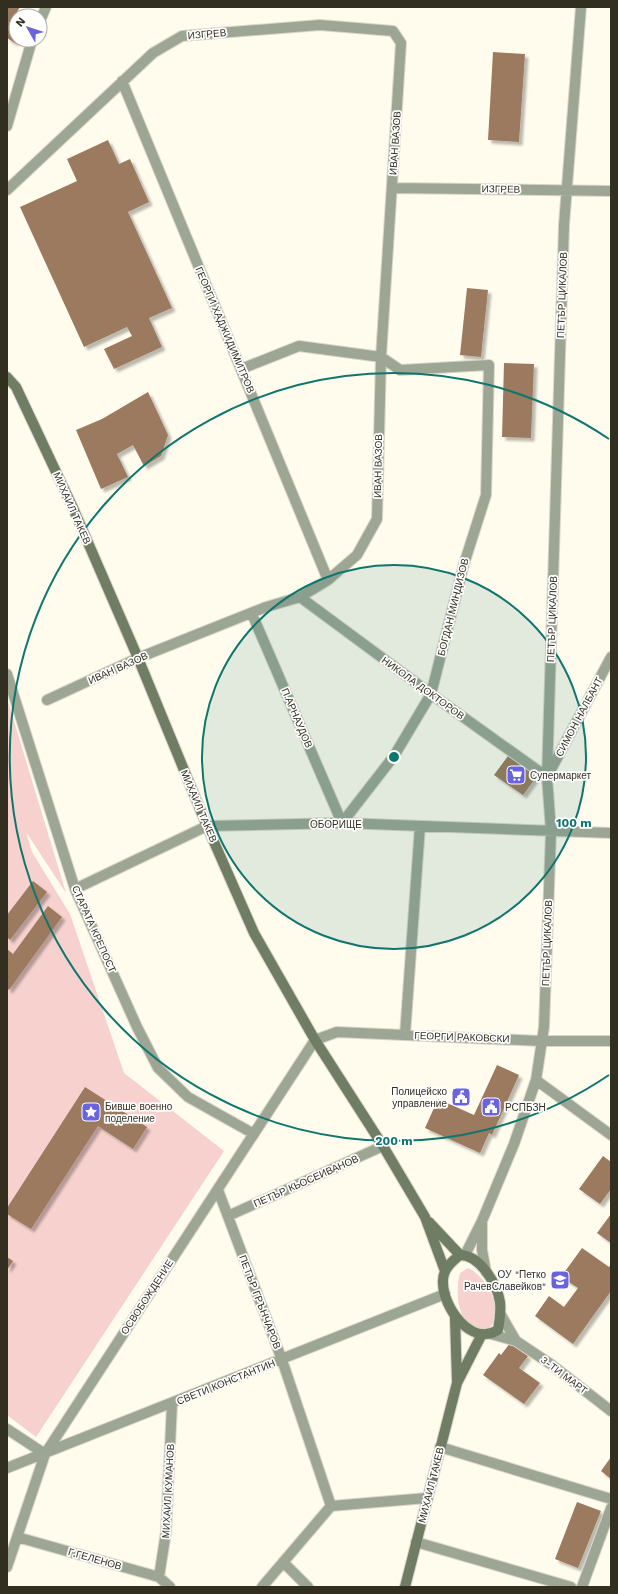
<svg xmlns="http://www.w3.org/2000/svg" width="618" height="1594" font-family="'Work Sans',sans-serif">
<defs>
<filter id="shadow"><feDropShadow dx="3.5" dy="3.5" stdDeviation="1" flood-color="#0004"/></filter>
</defs>
<rect width="100%" height="100%" fill="#fffbed"/>
<path fill="#f6d1cd" d="M7,698L66,893L26,832L32,852L70,914L124,1073L224,1151L36,1437L7,1415Z
M468,1268C489,1278 508,1316 485,1332C480,1330 474,1328 470,1325C456,1314 456,1289 460,1273Z"/>
<path fill="#9c7a5f" filter="url(#shadow)" d="M7,7H20L15,15V43L7,38Z
M493,52L525,54L519,142L488,140Z
M108,140L119,164L130,159L149,202L128,212L172,308L149,318L162,347L114,369L104,349L132,336L127,327L84,347L20,207L77,181L67,159Z
M467,288L488,290L481,357L460,355Z
M504,363L534,364L531,438L502,437Z
M148,392L168,435L161,456L144,466L133,445L117,454L128,477L101,489L76,430L102,419Z
M508,756L537,776L523,795L494,775Z
M33,881L47,892L10,940L7,937V915Z
M48,906L62,917L9,990L7,988V949L13,954Z
M497,1065L519,1075L492,1135L489,1133L480,1153L425,1128L438,1099L474,1115Z
M85,1087L147,1127L133,1149L98,1126L31,1229L7,1214V1208Z
M603,1156L611,1162V1189L600,1204L579,1189Z
M611,1214V1243L597,1233Z
M582,1248L609,1267L611,1264V1291L573,1344L535,1316L549,1296L564,1307L578,1288L561,1277Z
M7,1257L13,1261L7,1270Z
M510,1343L528,1356L519,1368L540,1383L524,1404L483,1375L499,1353L501,1355Z
M611,1457V1479L601,1471Z
M577,1502L601,1511L578,1568L555,1559Z"/>
<g fill="none" stroke-linecap="round" stroke-linejoin="round">
<g stroke="#dad6c8" stroke-width="12">
<path id="minor" d="M122,81L328,580
M392,188L611,191
M7,190L153,53L182,36L320,25L393,31L401,43L381,357L377,519L357,555L328,580L300,597L266,607L138,658L47,700
M241,369L299,346L381,357L400,370L489,365L486,495L464,564L431,694L394,756L342,823L252,614
M300,597L431,694L547,777L611,657
M7,674L75,889L137,1027L158,1068L188,1097L254,1134
M75,889L207,826L342,823L611,833
M405,1035L420,826
M536,1080L611,1135
M218,1190L282,1360L331,1506L427,1498
M228,1216L383,1146
M482,1223V1250L486,1272
M465,1255L482,1221L514,1144L536,1080L544,1027L551,831L547,777L564,225L581,7
M7,1429L45,1454
M440,1447L611,1499
M7,1468L445,1294
M17,1537L159,1577L170,1587
M416,1542L571,1587
M283,1562L308,1587
M7,1567L45,1454L315,1040L337,1032L541,1041H611
M159,1577L166,1532L172,1404
M262,1587L331,1506
M582,1587L611,1508"/>
</g>
<g stroke="#dad6c8" stroke-width="12">
<path id="tertiary" d="M40,21L46,7
M7,126L32,40
M501,1315L516,1341
M491,1334L516,1341L552,1365L611,1411"/>
</g>
<g stroke="#dad6c8" stroke-width="12">
<path id="secondary" d="M7,377L16,387L73,508L138,658L207,826L254,933L315,1040L383,1146L425,1217L445,1271
M429,1222L460,1255
M460,1255C480,1255 497,1284 500,1302C501,1312 500,1320 498,1330C471,1347 443,1307 443,1283C442,1270 451,1262 460,1255Z
M455,1318L457,1381
M405,1587L457,1383L482,1334"/>
</g>
<use href="#minor" stroke="#9da695" stroke-width="10"/>
<use href="#tertiary" stroke="#9da695" stroke-width="10"/>
<use href="#secondary" stroke="#707d65" stroke-width="10"/>
</g>
<circle cx="394" cy="757" r="192" fill="#0f766e" fill-opacity=".12"/>
<g fill="none" stroke="#0f766e" stroke-width="2">
<circle cx="394" cy="757" r="192"/>
<path d="M609 1075A384 384 0 1 1 609 439"/>
</g>
<defs>
<g id="supermarket-square" transform="scale(1)"><rect x="-9" y="-9" width="18" height="18" rx="4" fill="#6964de" stroke="#fff"/><path d="M-6-5.5h2.5l.6 2H6L4.5 2H-2.5L-4.4-4H-6ZM-1.5 3.2a1.3 1.3 0 1 0 .1 0ZM3 3.2a1.3 1.3 0 1 0 .1 0Z" fill="#fff"/></g>
<g id="civic-square" transform="scale(1)"><rect x="-9" y="-9" width="18" height="18" rx="4" fill="#6964de" stroke="#fff"/><path d="M-.6-6.5H3V-4.5H.6V-3L4-1V1h2V6H-6V1h2V-1L-.6-3ZM-1.2 2.5V6h2.4V2.5Z" fill="#fff"/></g>
<g id="sight-square" transform="scale(1)"><rect x="-9" y="-9" width="18" height="18" rx="4" fill="#6964de" stroke="#fff"/><path d="M0-6L1.8-2.2L6-1.7L2.9 1.2L3.7 5.4L0 3.3L-3.7 5.4L-2.9 1.2L-6-1.7L-1.8-2.2Z" fill="#fff"/></g>
<g id="school-square" transform="scale(1)"><rect x="-9" y="-9" width="18" height="18" rx="4" fill="#6964de" stroke="#fff"/><path d="M0-5L7-2L0 1L-7-2ZM-4 1L0 2.5L4 1V4Q0 6-4 4Z" fill="#fff"/></g>
</defs>
<g fill-rule="evenodd">
<use href="#supermarket-square" x="516" y="775"/>
<use href="#civic-square" x="461" y="1097"/>
<use href="#civic-square" x="491" y="1107"/>
<use href="#sight-square" x="91" y="1112"/>
<use href="#school-square" x="560" y="1280"/>
</g>
<g text-anchor="middle" dominant-baseline="central" stroke-width="3.5" stroke-linejoin="round" paint-order="stroke">
<g font-size="10" fill="#322f21" stroke="#fff">
<text transform="translate(207 34) rotate(-5)">ИЗГРЕВ</text>
<text transform="translate(395 143) rotate(-86)">ИВАН ВАЗОВ</text>
<text transform="translate(501 189) rotate(1)">ИЗГРЕВ</text>
<text transform="translate(562 295) rotate(-88)">ПЕТЪР ЦИКАЛОВ</text>
<text transform="translate(225 330) rotate(67)">ГЕОРГИ ХАДЖИДИМИТРОВ</text>
<text transform="translate(378 466) rotate(-89)">ИВАН ВАЗОВ</text>
<text transform="translate(72 508) rotate(66)">МИХАИЛ ТАКЕВ</text>
<text transform="translate(453 607) rotate(-76)">БОГДАН МИНДИЗОВ</text>
<text transform="translate(552 619) rotate(-88)">ПЕТЪР ЦИКАЛОВ</text>
<text transform="translate(118 668) rotate(-24)">ИВАН ВАЗОВ</text>
<text transform="translate(423 688) rotate(36)">НИКОЛА ДОКТОРОВ</text>
<text transform="translate(579 717) rotate(-62)">СИМОН НАЛБАНТ</text>
<text transform="translate(297 718) rotate(67)">П.АРНАУДОВ</text>
<text transform="translate(199 806) rotate(67)">МИХАИЛ ТАКЕВ</text>
<text x="336" y="824">ОБОРИЩЕ</text>
<text transform="translate(94 929) rotate(66)">СТАРАТА КРЕПОСТ</text>
<text transform="translate(547 943) rotate(-88)">ПЕТЪР ЦИКАЛОВ</text>
<text transform="translate(462 1037) rotate(2)">ГЕОРГИ РАКОВСКИ</text>
<text transform="translate(306 1181) rotate(-24)">ПЕТЪР КЬОСЕИВАНОВ</text>
<text transform="translate(147 1297) rotate(-57)">ОСВОБОЖДЕНИЕ</text>
<text transform="translate(260 1302) rotate(69)">ПЕТЪР ГРЪНЧАРОВ</text>
<text transform="translate(564 1375) rotate(37)">3-ТИ МАРТ</text>
<text transform="translate(226 1382) rotate(-22)">СВЕТИ КОНСТАНТИН</text>
<text transform="translate(431 1485) rotate(-76)">МИХАИЛ ТАКЕВ</text>
<text transform="translate(168 1491) rotate(-87)">МИХАИЛ КУМАНОВ</text>
<text transform="translate(95 1559) rotate(16)">Г.ГЕЛЕНОВ</text>
</g>
<g font-size="10" fill="#322f21" stroke="#fff" text-anchor="start">
<text x="530" y="775">Супермаркет</text>
<text x="447" y="1091" text-anchor="end">Полицейско<tspan x="447" dy="12">управление</tspan></text>
<text x="105" y="1106">Бивше военно<tspan x="105" dy="12">поделение</tspan></text>
<text x="505" y="1107">РСПБЗН</text>
<text x="546" y="1274" text-anchor="end">ОУ "Петко<tspan x="546" dy="12">РачевСлавейков"</tspan></text>
</g>
</g>
<circle cx="394" cy="757" r="6" fill="#0f766e" stroke="#fff" stroke-width="2"/>
<g font-size="12" text-anchor="middle" font-weight="bold" fill="#0f766e" stroke="#fff" stroke-width="3.5" stroke-linejoin="round" paint-order="stroke">
<text x="574" y="827">100 m</text>
<text x="394" y="1145">200 m</text>
</g>
<rect width="618" height="1594" fill="none" stroke="#322f21" stroke-width="16"/>
<g transform="translate(28 28) rotate(309)"><circle r="19" fill="#ffffff" stroke="#adaca6"/>
<path d="M0-3L7 15L0 10L-7 15Z" fill="#6964de"/>
<text y="-6" font-size="11" font-weight="bold" text-anchor="middle" fill="#322f21">N</text>
</g>
</svg>
